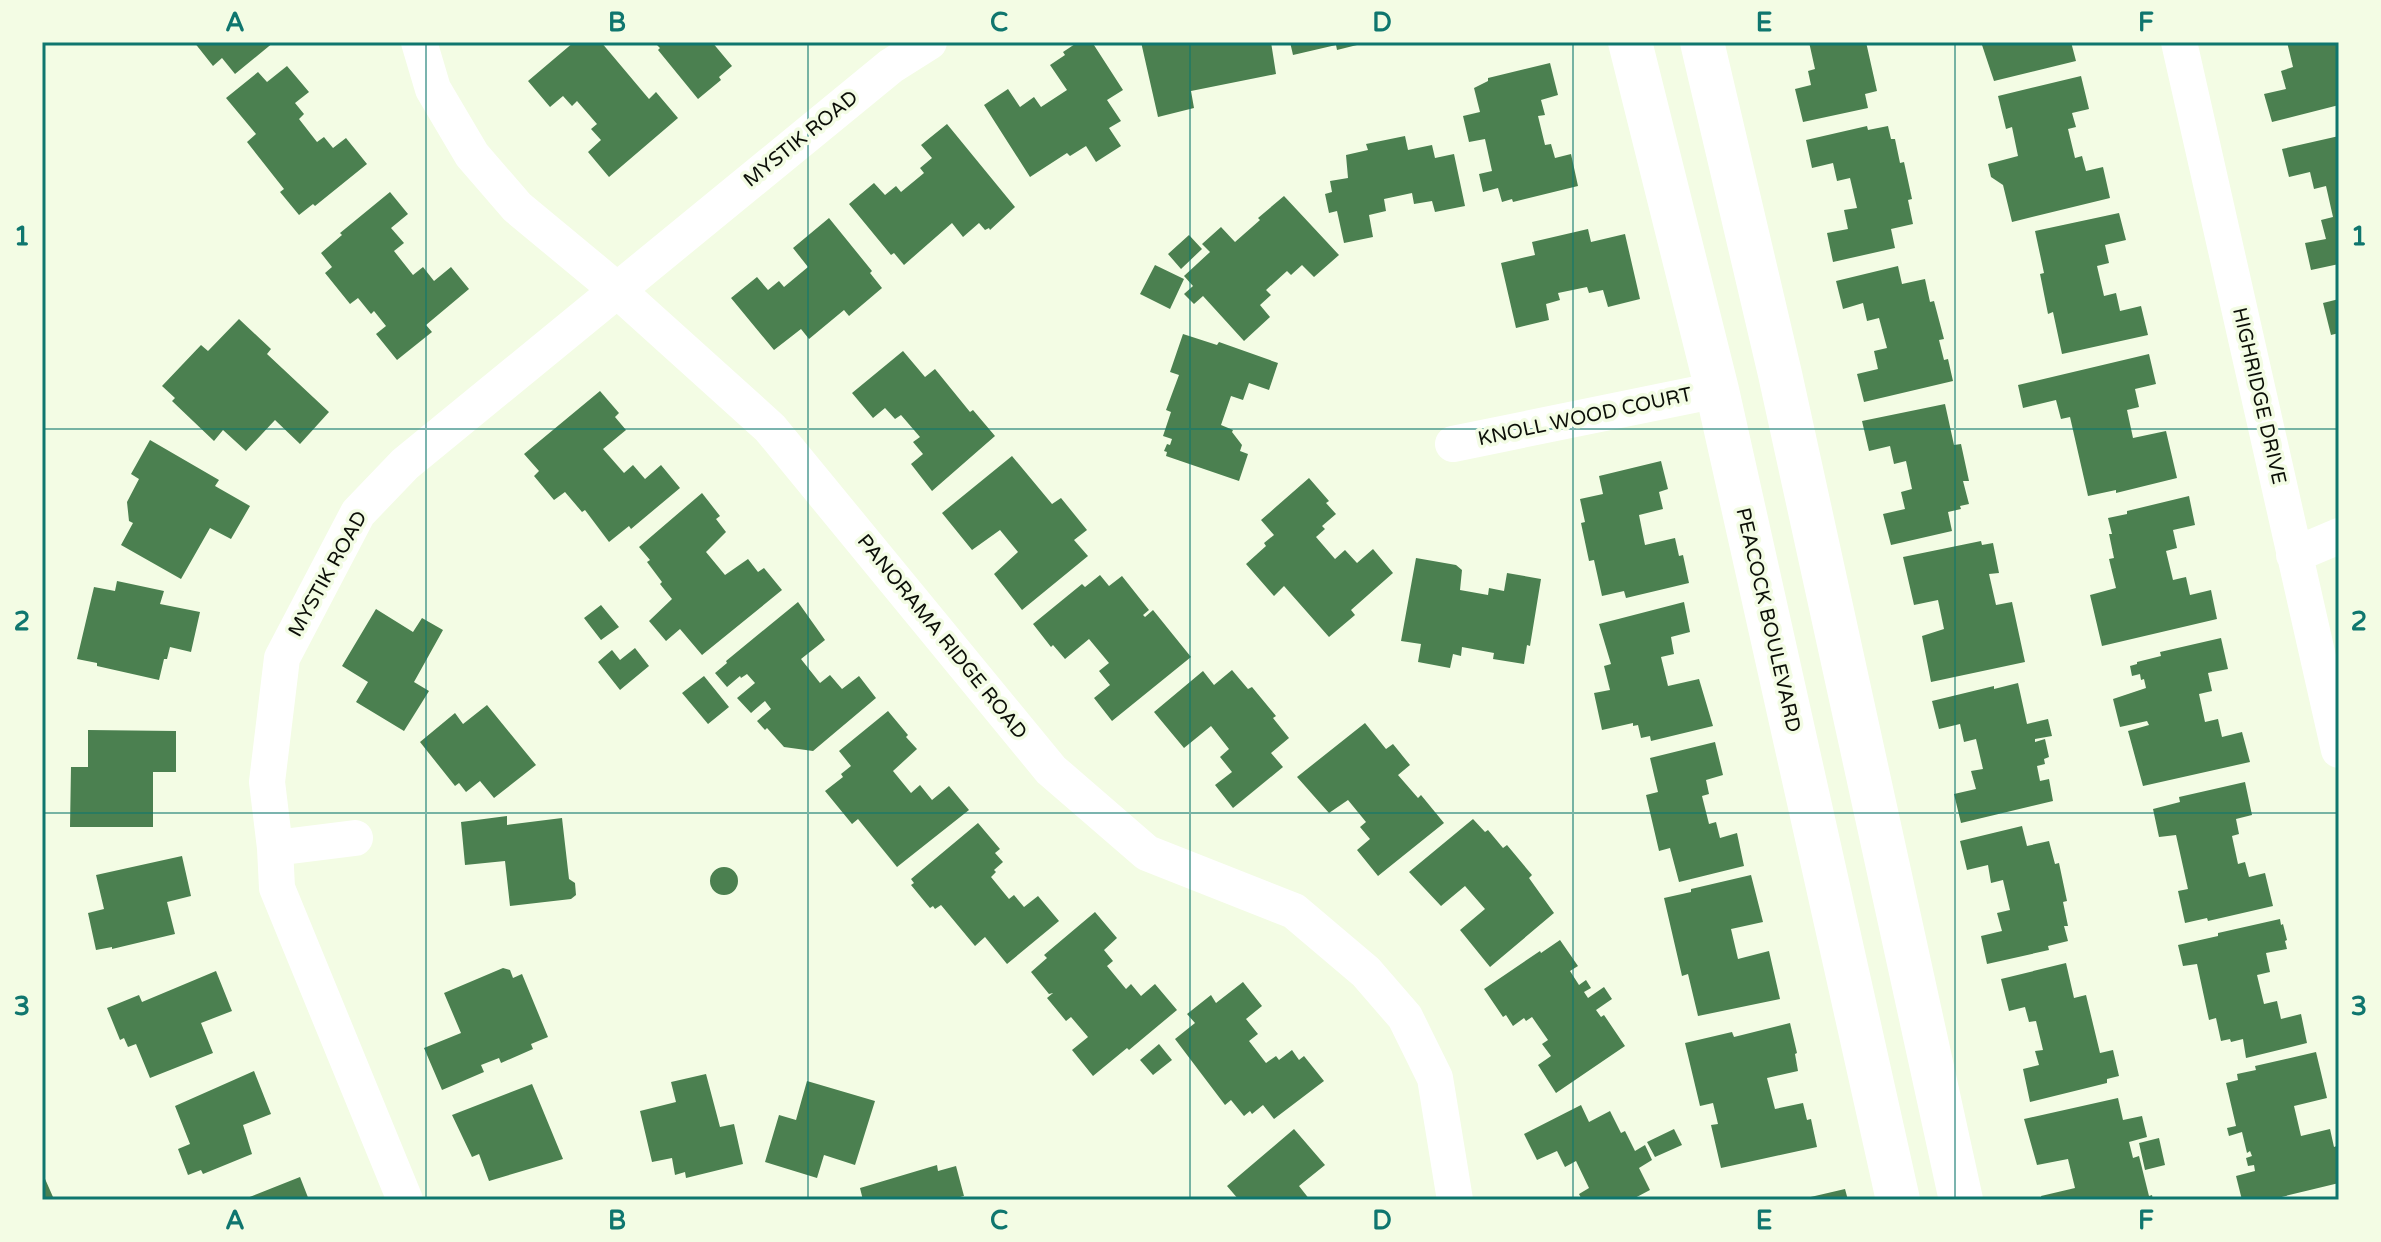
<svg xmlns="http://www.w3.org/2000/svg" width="2381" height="1242" font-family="'Varela Round',sans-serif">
<rect width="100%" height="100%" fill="#f3fce4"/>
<path fill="#4b8050" d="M194,42H274L235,74L222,58L213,66Z
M574,42H601L649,99L656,92L678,118L609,177L588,152L601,140L591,129L597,124L577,101L572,106L563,96L550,107L528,81Z
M654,42H712L732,66L719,77L721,80L698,99L658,50L660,48Z
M1078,42H1092L1123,90L1107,100L1121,121L1109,128L1121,146L1096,162L1086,146L1070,156L1067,153L1030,177L984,105L1008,89L1020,107L1034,97L1041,107L1067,90L1050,65L1065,55L1063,52Z
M1141,42H1271L1276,74L1191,91L1194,108L1158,117Z
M1290,42H1365V43L1337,50L1336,45L1293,55Z
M1809,42H1866L1877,91L1865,94L1868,108L1803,122L1795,89L1811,85L1808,71L1815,69Z
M1981,42H2071L2076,61L1994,81Z
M2287,42H2339V105L2272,122L2264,94L2286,89L2281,71L2293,67Z
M1550,63L1558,95L1541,100L1545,115L1538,116L1545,145L1551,144L1555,158L1571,154L1578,186L1513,202L1512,199L1502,202L1498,188L1483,192L1479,174L1492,171L1485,139L1469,142L1463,116L1480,112L1474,88L1488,81V78Z
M287,66L309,92L295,103L304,114L299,119L317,142L324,137L333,148L346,138L367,164L315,206L313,204L299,215L280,192L284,189L247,142L256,134L226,98L258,72L267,82Z
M2081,76L2089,109L2072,113L2076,127L2068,129L2075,158L2082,156L2086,171L2103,167L2110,198L2012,222L2003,185L1991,177L1988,164L2018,156L2012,127L2006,129L1998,96Z
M947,124L1015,207L990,230L989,228L985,230L979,223L963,237L952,223L904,265L894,253L891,255L849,204L874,183L885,195L896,186L901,192L924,173L920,168L932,158L921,145Z
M1867,126L1868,130L1888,126L1891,139H1895L1900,163L1904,162L1912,199L1908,200L1913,224L1891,229L1895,248L1833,262L1827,233L1848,229L1844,210L1857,208L1850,178L1837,181L1833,163L1812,168L1806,140Z
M1405,136L1408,150L1432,145L1435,158L1454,154L1465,206L1435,212L1432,201L1414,204L1412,193L1384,199L1386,211L1369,215L1373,237L1344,243L1337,211L1329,213L1325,194L1332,192L1330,181L1348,178L1346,155L1368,150L1366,144Z
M2339,136V264L2311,270L2305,243L2326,239L2321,220L2333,217L2326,186L2314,189L2310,172L2289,177L2282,149Z
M390,192L408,214L391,228L404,243L394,251L413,275L423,267L434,281L451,267L469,289L426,325L432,332L397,360L376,334L386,326L374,311L371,314L358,298L350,304L325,273L332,267L321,253L342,235L340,233Z
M1284,196L1339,255L1314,277L1302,265L1291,275L1287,271L1266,290L1271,295L1260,305L1270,317L1244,341L1203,296L1194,304L1184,294L1193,286L1184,276L1210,252L1202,244L1221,227L1235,242L1260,220L1258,218Z
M2119,213L2126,240L2105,245L2109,263L2097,266L2104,296L2116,293L2120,311L2141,306L2148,335L2062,354L2053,312L2048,314L2040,274L2044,273L2035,231Z
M829,218L872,271L870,273L882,288L849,316L844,310L809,339L801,329L774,350L731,298L757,277L768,290L779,281L784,287L808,267L793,248Z
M1588,229L1591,242L1625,234L1640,299L1608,307L1603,290L1589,293L1587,287L1558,293L1560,300L1546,304L1549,320L1516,328L1501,263L1535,255L1532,242Z
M1189,235L1202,249L1181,269L1168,254Z
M1155,265L1184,279L1170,309L1140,294Z
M1898,266L1902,284L1925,279L1930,302L1934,301L1944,339L1939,340L1944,360L1948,359L1953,381L1864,402L1857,374L1878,369L1874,351L1887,348L1879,318L1867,321L1863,303L1843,309L1836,281Z
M2339,299V333L2331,335L2323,303Z
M239,319L271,349L267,354L329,412L300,444L275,420L246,451L223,430L214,441L172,401L175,398L162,386L201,345L208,351Z
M1183,334L1217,345L1219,342L1278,363L1269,390L1249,383L1243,400L1231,396L1221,425L1233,430L1232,432L1242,445L1240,451L1248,454L1239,481L1166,456L1167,452L1164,451L1167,444L1170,445L1172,439L1163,436L1171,412L1166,410L1179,375L1170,372Z
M903,351L925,377L935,369L970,412L973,410L995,436L932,491L911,464L923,454L913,442L920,437L901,415L895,419L885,408L873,418L852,393Z
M2149,354L2156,384L2135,389L2139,407L2127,410L2133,438L2166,431L2177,478L2116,493V490L2088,496L2070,417L2061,419L2056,400L2023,408L2018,385Z
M600,391L619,413L615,417L626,430L603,449L624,473L633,465L645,479L661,465L680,488L631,529L629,526L609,542L585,510L582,512L565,492L554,500L534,476L539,471L524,454Z
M1945,404L1954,445L1961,444L1969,481H1963L1969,504L1960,506L1961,509L1948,512L1952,531L1891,545L1883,514L1905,509L1901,492L1912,489L1906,461L1894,464L1890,446L1869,451L1862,421Z
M150,440L219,480L215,486L250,506L231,539L210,528L181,579L121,545L133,523L129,521L127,502L139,479L131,474Z
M1012,456L1052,504L1061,498L1087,530L1074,540L1088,556L1022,610L994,574L1018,552L1000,530L972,550L942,513Z
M1661,461L1668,489L1659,492L1663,509L1639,515L1645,545L1675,538L1679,556L1683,555L1689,583L1626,598L1624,591L1602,596L1594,560L1589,561L1581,523L1585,522L1580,499L1603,494L1599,476Z
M1309,478L1329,501L1326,503L1336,514L1322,526L1325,529L1316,537L1335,559L1345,550L1357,563L1373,549L1393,573L1351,610L1355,615L1329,637L1284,586L1274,596L1246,564L1266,546L1264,543L1274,535L1261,520Z
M702,493L720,516L716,519L726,532L706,552L725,575L748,559L758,572L764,568L782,590L702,655L680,629L666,641L649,621L672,599L660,584L662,582L647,562L650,560L639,547Z
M2189,496L2195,525L2173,530L2177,548L2166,551L2173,580L2186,577L2190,595L2211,590L2217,619L2102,646L2090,595L2116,588L2109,559L2114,558L2109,534H2112L2108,518L2127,514V511Z
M1981,541L1982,545L1993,543L1999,573L1989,574L1996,605L2012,602L2025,662L1931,682L1922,636L1944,629L1938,600L1914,605L1903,557Z
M1416,558L1456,565L1462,570L1460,590L1488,595L1489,588L1504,591L1507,573L1541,579L1530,646L1527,645L1524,664L1493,659L1494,653L1462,647L1461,656L1453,654L1450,668L1418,662L1421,644L1401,641Z
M1100,575L1109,586L1122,576L1149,610L1143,615L1145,617L1153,610L1191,657L1112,721L1094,698L1110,685L1099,671L1109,663L1089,639L1065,659L1053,645L1051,647L1033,624L1082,584L1085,587Z
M117,581L164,591L160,604L200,612L191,652L170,647L167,659H164L159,680L97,666V663L77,659L94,587L115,591Z
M798,602L825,640L801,659L820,683L830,675L842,689L859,676L876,698L813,751L784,747L767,728L765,730L757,721L771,709L765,701L751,713L737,698L755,683L747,674L741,678L740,676L727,687L715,673L727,663L726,661Z
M1684,602L1690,632L1671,637L1674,654L1661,657L1668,686L1699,679L1713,726L1651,741L1650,736L1641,738L1638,725L1633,726V723L1602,730L1594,693L1610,690L1604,666L1611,664L1599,624Z
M601,605L619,627L601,640L584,618Z
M376,609L413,632L422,618L443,630L414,682L429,691L404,731L356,702L368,682L342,666Z
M2221,638L2228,669L2208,673L2212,691L2199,694L2205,722L2218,719L2222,737L2242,732L2250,762L2143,786L2128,731L2149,725L2147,721L2120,727L2113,699L2146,688L2144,679L2141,680L2140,674L2132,676L2130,666L2137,664V662L2161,656L2160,652Z
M635,648L649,666L620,690L598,662L612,650L620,660Z
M1232,670L1248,689L1252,687L1276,716L1273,718L1289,738L1271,753L1283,767L1233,808L1215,785L1232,772L1220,757L1229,749L1211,726L1184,748L1154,712L1203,671L1214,685Z
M704,676L729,707L708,724L682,693Z
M2018,683L2027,724L2048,719L2052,736L2035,739V742L2045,739L2049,757L2044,759L2045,764L2037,766L2040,781L2049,779L2053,801L1961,823L1954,794L1976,789L1971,771L1983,769L1976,739L1964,742L1960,724L1939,729L1932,701L1994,686V689Z
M487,705L536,765L494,798L480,781L466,792L459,783L455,786L420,742L455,713L463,724Z
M888,711L908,735L906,737L917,749L893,771L911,793L920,785L932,800L949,786L969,810L897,867L858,819L852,824L825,791L843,777L841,774L851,766L839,751Z
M1365,723L1386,749L1393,744L1410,765L1398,775L1418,798L1421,795L1444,823L1378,876L1357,850L1370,839L1360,827L1366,822L1348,800L1329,813L1297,777Z
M88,730L176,731V772H153V827H70L71,767H88Z
M1715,742L1723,775L1706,780L1709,794L1702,796L1709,824L1716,822L1720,838L1737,833L1744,866L1679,882L1670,848L1659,851L1646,795L1658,792L1650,758Z
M2245,782L2252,815L2236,819L2239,834L2232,836L2238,864L2245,862L2249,877L2265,873L2273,906L2208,921L2207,918L2185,923L2178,891L2188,889L2176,835L2159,837L2153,809L2180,802L2179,797Z
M507,816V825L562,818L569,879L575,883L576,895L571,899L510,906L505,861L465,865L461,822Z
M1473,819L1485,832L1488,830L1503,848L1507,845L1532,875L1529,878L1554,913L1490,967L1460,930L1485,909L1465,886L1441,906L1409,872Z
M978,823L1000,849L995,853L1003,862L994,870L996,872L991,877L1009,899L1014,895L1024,907L1038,896L1059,921L1007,964L985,937L975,946L941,905L935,909L933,906L930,908L911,885L914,883L911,879Z
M2022,826L2027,846L2049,841L2055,864L2059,863L2067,901L2063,902L2068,926H2064L2068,941L2048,946L2049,950L1987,964L1981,936L2002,931L1997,913L2010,910L2003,880L1991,883L1988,865L1967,870L1960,841Z
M182,856L191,896L167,902L175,934L112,949V947L96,950L88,913L104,909L96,875Z
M710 881a14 14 0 1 1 28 0a14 14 0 1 1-28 0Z
M1751,875L1763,922L1731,929L1738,959L1769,951L1780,999L1698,1016L1688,974L1682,976L1664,898L1691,892V889Z
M1095,912L1117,938L1104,950L1113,961L1107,966L1126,989L1131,984L1141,996L1155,984L1177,1010L1129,1050L1127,1048L1093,1076L1072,1050L1088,1037L1071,1017L1066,1021L1047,998L1053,993L1049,994L1031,972L1047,958L1044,955Z
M2280,919L2281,925L2283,924L2287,940L2285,941L2287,949L2266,953L2270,972L2257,975L2264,1004L2277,1001L2281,1019L2301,1014L2307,1043L2246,1058L2243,1039L2231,1042L2230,1039L2221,1041L2216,1018L2209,1020L2197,964L2183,966L2178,945L2218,936V933Z
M1560,940L1578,966L1570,971L1579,985L1586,980L1591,988L1584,992L1588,998L1604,987L1612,999L1596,1010L1601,1017L1604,1015L1625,1046L1556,1093L1538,1065L1551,1056L1542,1044L1548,1040L1532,1017L1526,1021L1524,1018L1513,1026L1506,1015L1503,1017L1484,989L1540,951L1541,953Z
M2066,963L2074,998L2086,995L2100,1053L2113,1050L2119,1076L2107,1079V1083L2030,1102L2023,1069L2039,1065L2035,1051L2043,1050L2036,1021L2029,1022L2025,1007L2009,1011L2001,979Z
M503,968L510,970L513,978L522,974L548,1037L531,1044L533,1049L501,1063L499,1058L481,1065L484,1072L442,1090L424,1048L461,1033L444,993Z
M216,971L232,1011L201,1023L213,1053L150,1078L136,1044L128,1047L124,1038L120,1040L107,1008L139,995L142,1002Z
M1243,982L1262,1006L1246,1019L1258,1034L1249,1041L1266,1063L1276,1056L1279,1060L1292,1050L1299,1060L1304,1056L1324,1081L1274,1119L1263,1105L1252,1114L1250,1111L1244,1116L1231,1100L1225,1105L1175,1039L1195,1023L1187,1014L1211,995L1216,1003Z
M1790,1023L1797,1053L1795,1054L1798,1071L1767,1078L1775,1109L1803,1103L1807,1120L1811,1119L1817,1147L1721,1168L1711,1125L1718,1124L1713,1103L1700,1106L1685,1043L1732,1032L1734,1037Z
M1159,1044L1172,1060L1153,1075L1140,1060Z
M2316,1052L2327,1098L2294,1106L2301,1136L2330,1129L2334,1147L2339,1145V1183L2269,1200H2242L2236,1176L2255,1171L2254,1165L2248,1166L2246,1158L2252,1156L2250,1151L2247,1153L2242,1132L2229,1136L2227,1128L2236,1126L2226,1083L2238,1080L2237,1074L2256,1070L2255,1066Z
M254,1071L271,1114L243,1125L252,1154L203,1174L201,1170L188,1175L178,1149L190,1144L175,1106Z
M706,1074L720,1127L734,1124L743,1164L686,1178L685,1172L675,1175L672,1158L652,1162L640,1111L676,1102L671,1082Z
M807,1081L875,1101L855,1165L824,1155L817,1178L765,1162L779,1115L796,1120Z
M532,1084L563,1159L489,1181L479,1154L472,1157L452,1115Z
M2118,1098L2123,1120L2142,1116L2147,1137L2129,1142L2133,1158L2139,1156L2149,1196L2152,1195L2153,1200H2042L2041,1196L2075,1188L2068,1159L2037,1165L2024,1119Z
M1581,1105L1589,1122L1610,1111L1621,1133L1625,1131L1635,1151L1645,1145L1652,1160L1639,1168L1650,1190L1631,1200H1582L1579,1194L1589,1188L1576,1161L1565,1167L1557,1151L1537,1160L1524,1134Z
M1294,1129L1325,1165L1299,1186L1310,1200H1239L1227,1186Z
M1674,1129L1682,1145L1655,1157L1647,1142Z
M2159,1138L2165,1165L2145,1170L2139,1143Z
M937,1165L938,1171L956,1166L964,1196L949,1200H863L860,1188Z
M42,1172L53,1197L48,1200H42Z
M300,1177L309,1200H242Z
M1845,1189L1848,1200H1802V1199Z"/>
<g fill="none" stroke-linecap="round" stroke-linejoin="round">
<path stroke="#fff" stroke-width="36" d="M419,42L433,89L472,155L517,207L617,290L770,428L1051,770L1147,853L1294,911L1366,972L1405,1017L1435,1078L1455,1200
M2179,42L2339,750
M1453,444L1717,390
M2294,555L2339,536
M275,848L355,838
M405,1200L277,888L275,848L267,782L282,658L358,513L405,464L891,66L929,42"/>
<path stroke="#fff" stroke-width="44" d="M1630,42L1717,390L1898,1200
M1702,42L1780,374L1961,1200"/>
</g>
<path fill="none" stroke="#0f766e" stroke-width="2" stroke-opacity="0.55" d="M426,42V1200M808,42V1200M1190,42V1200M1573,42V1200M1955,42V1200M42,429H2339M42,813H2339"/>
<g text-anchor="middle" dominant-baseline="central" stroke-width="7" stroke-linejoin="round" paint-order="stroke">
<g font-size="20" fill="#0c0f08" stroke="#f3fce4">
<text transform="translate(801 139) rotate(-39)">MYSTIK ROAD</text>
<text transform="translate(2259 396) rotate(77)">HIGHRIDGE DRIVE</text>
<text transform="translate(1585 417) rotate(-12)">KNOLL WOOD COURT</text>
<text transform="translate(328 574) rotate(-61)">MYSTIK ROAD</text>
<text transform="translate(1768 620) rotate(77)">PEACOCK BOULEVARD</text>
<text transform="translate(942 637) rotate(51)">PANORAMA RIDGE ROAD</text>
</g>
</g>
<rect width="2381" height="1242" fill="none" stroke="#f3fce4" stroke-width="88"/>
<rect x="44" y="44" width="2293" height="1154" fill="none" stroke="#0f766e" stroke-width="3"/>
<g font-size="26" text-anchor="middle" font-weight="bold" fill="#0f766e">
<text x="235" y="31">A</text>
<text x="617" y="31">B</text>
<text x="999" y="31">C</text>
<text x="1382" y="31">D</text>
<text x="1764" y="31">E</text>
<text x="2146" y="31">F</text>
<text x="22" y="245">1</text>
<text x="2359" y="245">1</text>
<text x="22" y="630">2</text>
<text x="2359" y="630">2</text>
<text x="22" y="1015">3</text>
<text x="2359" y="1015">3</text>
<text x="235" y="1229">A</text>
<text x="617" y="1229">B</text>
<text x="999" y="1229">C</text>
<text x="1382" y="1229">D</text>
<text x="1764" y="1229">E</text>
<text x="2146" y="1229">F</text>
</g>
</svg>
